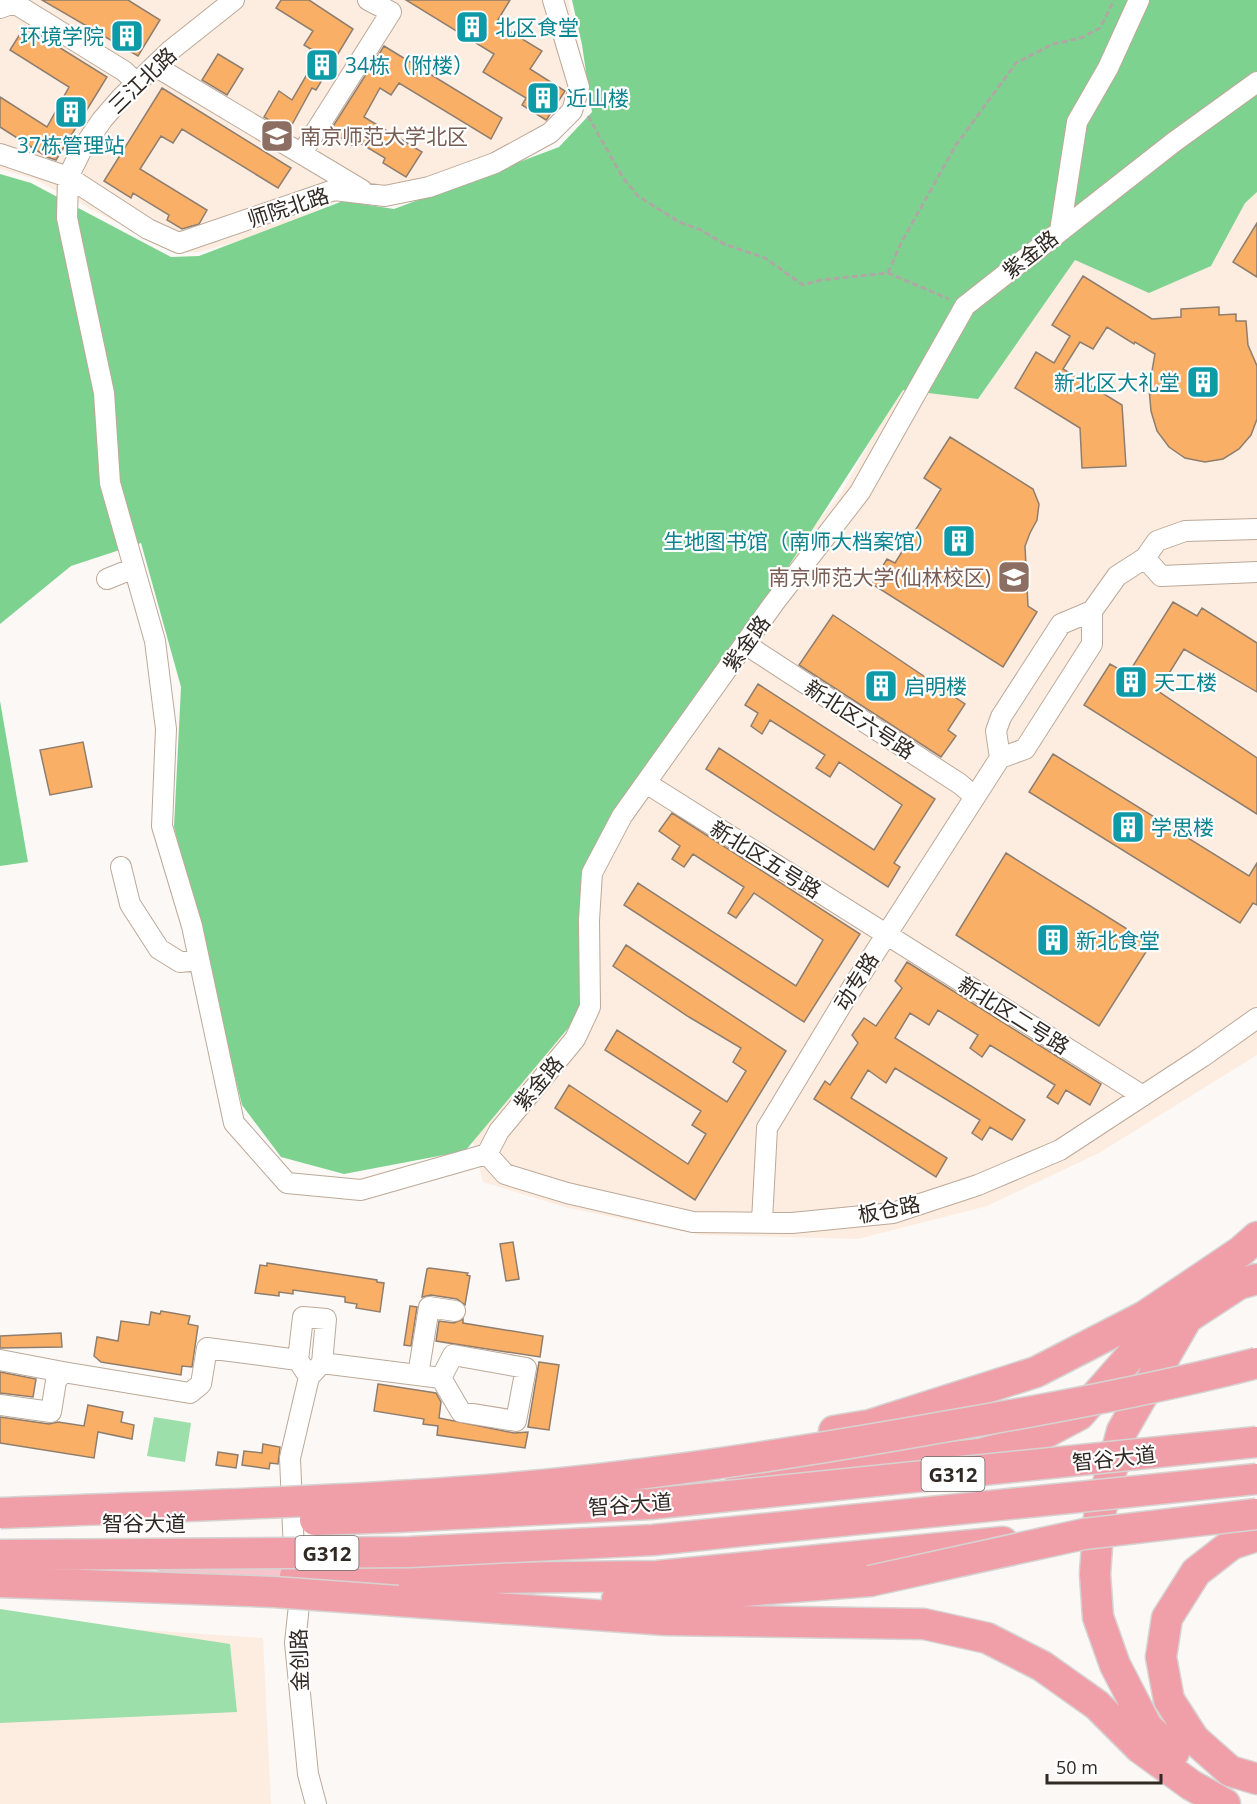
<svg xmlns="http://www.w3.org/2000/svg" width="1257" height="1804" font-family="'Open Sans','Noto Sans SC',sans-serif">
<rect width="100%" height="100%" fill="#fcf8f5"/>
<path fill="#fdede0" d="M0,0H568L593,104L514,169L344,198L263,234L199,252L174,253L34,179L0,169Z
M1257,64V1055L1099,1153L987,1206L858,1239L700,1235L568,1208L483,1182L471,1134L569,866L702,662L842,492L955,289Z
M54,1624L263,1638L271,1804H0V1654Z"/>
<path fill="#9ddfaa" d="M154,1417L191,1423L185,1462L147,1456Z
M0,1609L230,1644L237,1712L0,1723Z"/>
<path fill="#7ed28f" d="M572,0H1257V192L1245,203L1211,266L1149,293L1075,260L978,399L903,390L588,875L580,1014L465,1151L344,1174L281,1157L242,1105L174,827L181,687L141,543L71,566L0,624V174L31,183L171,257L199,256L343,201L394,209L559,147L592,112L582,45Z
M0,701L28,862L0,866Z"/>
<path fill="#faaf66" stroke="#8f7e6e" stroke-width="1.5" d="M42,0H128L160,20L138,56Z
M281,0H309L353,29L316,90L312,88L288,132L264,117L279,91L292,100L319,54L304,45L313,31L276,8Z
M406,0H510L496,23L542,51L530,69L565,91L547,119L546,120L522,105L526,98L483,72L494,54Z
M25,26L107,77L56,160L47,157L0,127V97L47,127L69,87L10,50Z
M384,46L502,118L491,139L399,83L391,95L380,88L364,117L422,152L406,177L383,163L385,158L355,140L352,145L330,131Z
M218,54L243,69L227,95L202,80Z
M162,88L291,168L278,188L182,129L173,143L161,136L140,169L207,210L199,224L182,229L167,220L169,215L133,193L131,198L104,181Z
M1257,223V277L1233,262Z
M1083,276L1152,319L1181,317V309L1219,307V315L1236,314V321H1246L1248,345L1257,366V419L1251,435L1239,449L1223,459L1205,462L1185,458L1169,447L1157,431L1151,411L1149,388L1155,354L1135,342L1134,344L1107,327L1093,349L1080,342L1063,369L1122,405L1126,466L1082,468L1080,428L1015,388L1036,352L1054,363L1070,336L1052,325Z
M950,437L1033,489L1039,504L1037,520L1030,533L1025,546L1028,606L1037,612L1003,667L872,584L887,559L895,563L941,489L924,478Z
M1173,602L1197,616L1202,608L1257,643V692L1184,649L1158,691L1257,758V814L1084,705L1110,664L1128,674Z
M833,615L965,704L948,730L956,736L941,757L799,665Z
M758,684L935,799L894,863L900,867L888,887L706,769L719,748L874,850L902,805L839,762L830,777L816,768L825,755L770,720L762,734L751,726L758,713L745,705Z
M83,742L92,787L50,795L40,750Z
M1053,754L1249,876L1257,863V905L1253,903L1240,923L1029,792Z
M672,813L860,934L804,1022L624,905L638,883L796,986L823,940L754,893L736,918L728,913L744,887L693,854L684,867L672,859L680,846L659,831Z
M1006,853L1151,944L1099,1026L956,935Z
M626,945L786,1051L695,1200L555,1108L569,1085L688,1164L706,1134L692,1125L701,1111L605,1050L617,1030L727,1102L746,1071L733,1062L741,1048L689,1017L613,966Z
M907,962L1101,1084L1090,1105L1066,1090L1058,1104L1047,1097L1055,1085L990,1045L982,1057L970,1048L978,1035L938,1010L929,1025L910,1013L895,1038L1025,1120L1012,1140L990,1127L982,1140L972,1133L980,1120L895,1068L886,1083L868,1070L851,1098L947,1158L936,1177L814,1099L825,1081L830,1085L858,1043L852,1035L864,1018L876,1026L902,988L895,981Z
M513,1242L519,1279L506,1281L500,1244Z
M267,1263L377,1280V1282L384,1283L380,1312L356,1308L357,1304L345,1302V1297L293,1290V1294L279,1292V1296L255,1293L260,1265L267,1266Z
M429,1268L468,1273L467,1275L470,1276L465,1305L457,1299L431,1295L422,1297L427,1269Z
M410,1306L417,1307L411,1346L404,1345Z
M161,1311L190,1316L188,1324L198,1326L192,1367L182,1366L181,1375L101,1362L94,1356L97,1337L118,1341L121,1321L149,1325L151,1312L160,1314Z
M463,1319V1323L543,1336L540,1357L436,1341L439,1321L454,1323Z
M61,1333L62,1347L0,1348V1336Z
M539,1362L559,1365L549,1430L528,1427Z
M0,1372L36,1379L33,1397L0,1393Z
M378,1384L436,1393L441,1402L439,1418L514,1433L528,1432L525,1448L437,1435L438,1426L423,1424L424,1419L374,1411Z
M88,1405L123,1412L121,1422L134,1425L132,1439L98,1432L94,1458L0,1443V1417L49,1424L58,1422L84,1426Z
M263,1444L280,1447L278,1464L270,1463L269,1469L242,1465L244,1451L262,1453Z
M218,1452L238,1455L236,1468L216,1465Z"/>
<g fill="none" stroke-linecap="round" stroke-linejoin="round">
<g stroke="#bca999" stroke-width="22">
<path id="minor" d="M234,0L171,50L121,98L102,120L82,149L68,177L67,218L104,393L110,483L155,641L166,729L162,826L192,926L234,1123L287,1183L361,1190L487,1154
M0,8L14,3L124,71L137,83
M155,66L362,190
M302,153L391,12L368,0
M0,154L68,177L148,229L179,243L334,190L385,196L429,187L495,163L550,133L572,111L579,87L553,0
M1060,231L1077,122L1108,68L1139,0
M1145,558L1161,576L1257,572
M107,579L134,568
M1092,611L1117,576L1145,558L1157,541L1185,531L1257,529
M745,644L960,784L974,796
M1000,758L996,731L1001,717L1061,624L1092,611
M1000,758L1025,749L1092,644V611
M646,783L1143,1096
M121,867L130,904L159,949L180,962L199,960
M487,1154L499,1131L575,1039L590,1007L589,920L592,873L622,816L774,603L860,492L965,306L1174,142L1257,82
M487,1154L505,1174L567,1193L693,1222L792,1223L893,1213L978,1185L1060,1150L1202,1057L1257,1018
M762,1221L767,1128L845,999L1000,758
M0,1360L63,1372
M322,1363L441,1378L461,1412L516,1421L526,1368L453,1355L441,1378
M418,1375L429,1307L455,1311
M309,1377L298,1360L303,1317L326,1319L322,1363L309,1377L290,1458L295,1576L299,1605L295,1643L308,1774L316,1804
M0,1405L51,1412L56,1381L63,1372L190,1393L201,1384L207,1348L298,1360"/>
</g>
<g stroke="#d6d4d3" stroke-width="28">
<path id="major" d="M171,1574L295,1576"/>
</g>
<g stroke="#d6d4d3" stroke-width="33">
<path id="highway" d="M834,1431L870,1425L1036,1372L1145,1316L1240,1252L1257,1237
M741,1480L980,1454L1030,1441L1079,1415L1130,1357L1187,1318
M1257,1536L1232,1544L1196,1572L1167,1618L1161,1657L1169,1700L1194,1739L1230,1771L1257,1779
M295,1576L487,1578L657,1576L1003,1542
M617,1599H643L870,1581
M398,1601L666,1620L924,1624L987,1638L1042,1666L1097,1705L1140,1748L1191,1785L1225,1804
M1174,1752L1147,1727L1115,1665L1098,1617L1095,1574L1099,1517L1122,1431L1187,1318L1239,1284L1257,1279"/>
</g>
<path stroke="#aea8a4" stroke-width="3" stroke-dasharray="6 3" stroke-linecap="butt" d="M588,116L623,178L638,196L679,222L701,230L724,244L765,258L803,285L821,280L888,273L949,299
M888,273L901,243L956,145L1016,63L1053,44L1081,38L1100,28L1114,0"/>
<use href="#minor" stroke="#fff" stroke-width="20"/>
<use href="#major" stroke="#f6c5cb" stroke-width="26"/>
<use href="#highway" stroke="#f09fa9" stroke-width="30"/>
<g stroke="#d6d4d3" stroke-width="33" stroke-linecap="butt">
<path id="highway-bridge" d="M0,1513C153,1507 306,1503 459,1492C615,1481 771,1457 926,1430C1037,1411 1148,1391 1257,1363
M315,1520L397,1517L650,1504L1257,1442
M0,1555L410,1552L653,1540L1257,1479
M870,1581L1084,1534L1257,1514
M0,1582L274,1592L398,1601"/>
</g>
<use href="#highway-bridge" stroke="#f09fa9" stroke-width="30"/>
</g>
<defs>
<g id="building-square" transform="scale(1.725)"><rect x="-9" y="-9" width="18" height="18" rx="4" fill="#0f9aa8" stroke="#fff"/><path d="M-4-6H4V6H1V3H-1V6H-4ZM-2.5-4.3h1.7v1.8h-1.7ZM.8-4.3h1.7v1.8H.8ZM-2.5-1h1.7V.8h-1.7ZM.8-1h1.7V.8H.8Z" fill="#fff"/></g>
<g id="university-square" transform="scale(1.725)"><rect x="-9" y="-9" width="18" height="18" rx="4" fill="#8d6e63" stroke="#fff"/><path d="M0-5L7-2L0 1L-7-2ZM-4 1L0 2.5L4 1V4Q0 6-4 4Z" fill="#fff"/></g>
</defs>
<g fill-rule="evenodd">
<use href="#building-square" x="472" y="27"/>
<use href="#building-square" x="127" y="36"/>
<use href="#building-square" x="322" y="65"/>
<use href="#building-square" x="543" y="98"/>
<use href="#building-square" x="71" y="112"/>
<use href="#university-square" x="277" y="136"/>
<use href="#building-square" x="1203" y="382"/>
<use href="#building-square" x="959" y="541"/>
<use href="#university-square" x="1014" y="577"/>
<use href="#building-square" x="1131" y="682"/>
<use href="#building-square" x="881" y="686"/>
<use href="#building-square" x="1128" y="827"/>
<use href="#building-square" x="1053" y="940"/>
</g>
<g text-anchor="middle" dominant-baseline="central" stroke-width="4.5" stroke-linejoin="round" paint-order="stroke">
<g fill="#fff" stroke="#6f6965" stroke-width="1.5">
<rect x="921.5" y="1457" width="63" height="34" rx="4.5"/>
<rect x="295.5" y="1536" width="63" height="34" rx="4.5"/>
</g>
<g font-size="20" font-weight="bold" fill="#312923">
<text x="953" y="1474">G312</text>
<text x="327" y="1553">G312</text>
</g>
<g font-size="21" fill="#0d838f" stroke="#fff" text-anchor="start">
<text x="495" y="27">北区食堂</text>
<text x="104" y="36" text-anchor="end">环境学院</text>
<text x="345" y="65">34栋（附楼）</text>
<text x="566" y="98">近山楼</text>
<text x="71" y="145" text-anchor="middle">37栋管理站</text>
<text x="1180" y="382" text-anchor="end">新北区大礼堂</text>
<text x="936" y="541" text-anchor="end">生地图书馆（南师大档案馆）</text>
<text x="1154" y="682">天工楼</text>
<text x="904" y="686">启明楼</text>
<text x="1151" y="827">学思楼</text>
<text x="1076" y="940">新北食堂</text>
</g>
<g font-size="21" fill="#312923" stroke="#fff">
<text transform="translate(142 80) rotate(-44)">三江北路</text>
<text transform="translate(288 207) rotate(-18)">师院北路</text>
<text transform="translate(1030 254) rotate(-38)">紫金路</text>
<text transform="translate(746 643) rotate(-54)">紫金路</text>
<text transform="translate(860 719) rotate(33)">新北区六号路</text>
<text transform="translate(766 859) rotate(32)">新北区五号路</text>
<text transform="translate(856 981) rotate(-58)">动专路</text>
<text transform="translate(1014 1015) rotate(32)">新北区二号路</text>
<text transform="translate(538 1083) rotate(-50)">紫金路</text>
<text transform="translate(889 1209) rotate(-11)">板仓路</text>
<text transform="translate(1114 1458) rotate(-6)">智谷大道</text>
<text transform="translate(630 1504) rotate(-4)">智谷大道</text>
<text x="144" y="1523">智谷大道</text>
<text transform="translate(299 1660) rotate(-92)">金创路</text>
</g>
<g font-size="21" fill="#785e54" stroke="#fff" text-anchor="start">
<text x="300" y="136">南京师范大学北区</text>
<text x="991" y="577" text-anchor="end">南京师范大学(仙林校区)</text>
</g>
</g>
<path d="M1047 1774v9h114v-9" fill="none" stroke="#312923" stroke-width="3"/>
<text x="1056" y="1774" font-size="18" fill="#312923" stroke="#ffffff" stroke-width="4.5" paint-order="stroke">50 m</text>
</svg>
